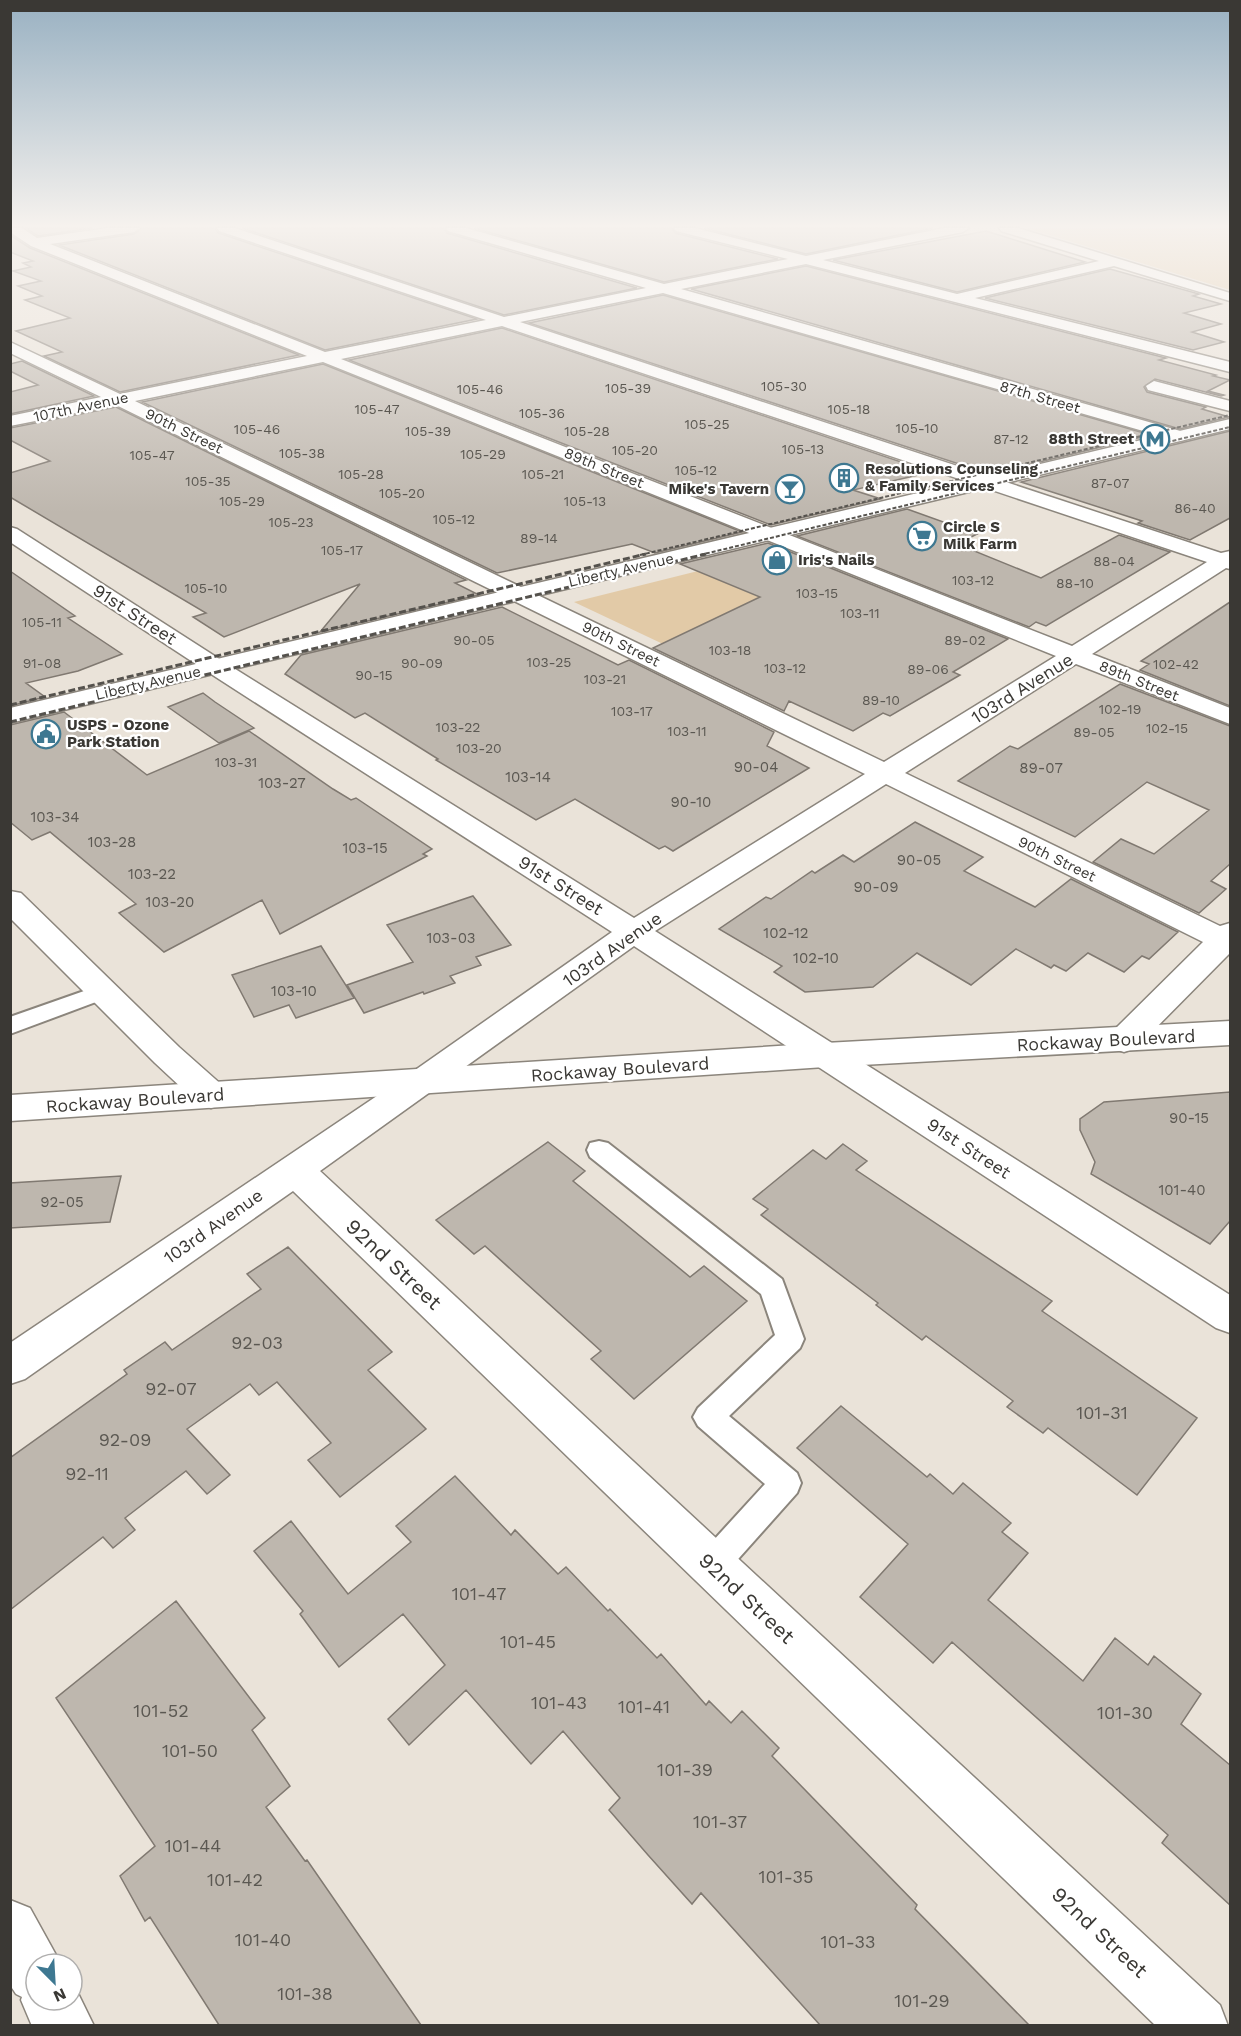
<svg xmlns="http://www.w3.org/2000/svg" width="1241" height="2036" font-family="'Work Sans',sans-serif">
<rect width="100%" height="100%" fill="#eae3d9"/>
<path fill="#e2caa7" d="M1026,228H1230V290Z
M698,571L775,604L663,644L574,602Z"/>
<path fill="#beb7ae" stroke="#807971" stroke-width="1.5" d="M26,228H92L38,236Z
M142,228H215L218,233L477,319L325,350L59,245L134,234Z
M242,228H444L447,233L637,288L504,315Z
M474,228H672L675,233L778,259L664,282Z
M704,228H933L806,254Z
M986,231L1085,262L957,292L833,260Z
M10,235L30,248L299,355L120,392L44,356L62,352L16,331L70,318L25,300L42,296L18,286L41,281L13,271L31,267L23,263L33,261L10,252Z
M806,266L1166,358L1159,360L1216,375L1213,376L1230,380L1208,391L1224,395L1221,396L1155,379L1144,387L1147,392L1206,407L1202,409L1229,417L1180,429L691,289Z
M1110,269L1199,294L1193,296L1221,304L1184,313L1221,324L1192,332L1224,342L1193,350L985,298Z
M663,295L1151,435L994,473L967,464L962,465L529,323Z
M502,328L931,472L853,490L881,499L771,525L349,360Z
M22,361L94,396L10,414V392L38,385L10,371V364Z
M323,364L742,532L655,553L632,544L497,573L142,402Z
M116,407L466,580L455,583L479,595L320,632L360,584L224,637L193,617L206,613L10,497V473L50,461L10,440V428Z
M1230,431V518L1190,540L1138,523L1142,521L1021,482Z
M907,509L977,534L957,544L1041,578L1119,535L1170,552L1046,626L1036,622L1029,627L797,536Z
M768,543L1008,639L953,672L960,675L890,716L883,713L853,731L789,701L784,711L653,648L760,597L680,564Z
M10,571L75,616L68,618L122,654L78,671L26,683L45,697L10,706Z
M1230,602V706L1140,670L1149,664L1141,661Z
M502,607L618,665L629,660L774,732L767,746L809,768L673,851L665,846L659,849L575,799L536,820L436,760L438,759L365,713L355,718L285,674L301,655Z
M1120,684L1230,726V864L1211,881L1226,889L1199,913L1093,862L1121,839L1154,854L1209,810L1147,782L1075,837L958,781L1010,746L1018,749Z
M203,693L215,702L254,728L219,743L168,707Z
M64,712L147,775L249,731L333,789L351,800L356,798L432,849L423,854L427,856L280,934L262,900L164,952L119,913L136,904L50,832L32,840L10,822V725Z
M915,822L983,857L964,871L1035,907L1071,879L1178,932L1149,959L1142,956L1124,972L1088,953L1066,971L1054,965L1051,968L1016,949L971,985L917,953L873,987L805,992L774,972L782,966L719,929L766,897L771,899L812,871L815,873L843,855L854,862Z
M473,896L511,945L476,957L481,965L450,976L455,983L424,994L423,992L364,1013L347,985L413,962L387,925Z
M321,946L354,998L296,1018L289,1005L254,1017L232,975Z
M1230,1092V1221L1210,1244L1091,1174L1095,1162L1080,1130V1119L1104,1102Z
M548,1142L585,1171L573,1181L690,1277L704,1266L747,1301L634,1399L591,1359L601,1351L485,1246L474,1254L436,1220Z
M843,1144L867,1161L856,1170L1052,1301L1042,1311L1197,1418L1137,1495L1048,1428L1043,1433L1007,1407L1013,1401L926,1336L922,1340L876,1305L878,1303L761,1215L768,1209L753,1199L813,1150L826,1159Z
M121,1176L110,1222L10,1228V1183Z
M288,1247L392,1352L368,1370L426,1429L340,1497L308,1460L331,1443L277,1382L259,1395L250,1384L187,1429L230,1475L207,1494L186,1471L125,1518L135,1530L113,1548L103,1537L10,1610V1458L127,1374L124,1370L165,1342L172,1350L261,1289L247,1274Z
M841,1406L927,1477L930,1474L953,1494L963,1483L1011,1523L1002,1532L1028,1553L988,1600L1083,1681L1115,1638L1148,1665L1154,1656L1201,1694L1181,1724L1230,1765V1905L1162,1843L1168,1835L952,1642L933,1663L860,1597L908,1544L797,1448Z
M455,1476L511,1535L515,1530L558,1574L566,1567L608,1611L610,1609L657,1658L661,1654L706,1705L709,1701L731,1723L742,1711L779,1748L772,1756L917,1905L915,1909L1029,2025H820L701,1893L692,1904L648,1855L609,1810L620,1798L563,1731L531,1764L466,1690L409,1745L388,1719L445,1665L403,1614L339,1667L300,1614L303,1611L254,1551L291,1521L348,1594L411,1542L396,1526Z
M176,1601L265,1718L252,1730L290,1786L266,1807L305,1861L307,1860L421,2025H219L150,1917L145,1921L120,1876L155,1846L56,1698Z"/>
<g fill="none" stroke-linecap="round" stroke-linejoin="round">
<g stroke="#8b857c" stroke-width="4">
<path id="service" d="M104,984L112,986L115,991L112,996L10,1034V1017Z
M599,1141L608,1143L782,1279L804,1339L800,1348L729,1416L797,1473L801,1483L797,1493L723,1576L712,1581L701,1576L696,1565L701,1554L765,1484L698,1426L693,1417L698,1408L775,1335L761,1294L590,1157L587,1150L590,1143Z"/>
</g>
<g stroke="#8b857c" stroke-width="3">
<path id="minor" d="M10,228H22L37,238L108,228H140L134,232L50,244L325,352L486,320L219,231L217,228H235L504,317L646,288L448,231L446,228H466L664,284L788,259L676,231L674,228H695L806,256L944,228H969L963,232L823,260L957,294L1099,261L1001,231L999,228H1018L1230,293V301L1114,266L975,298L1230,362V372L806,264L681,289L1184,432L1187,436L1184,440L1178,441L663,293L520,322L1221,553L1230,551V569L1226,568L1092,654L1230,708V724L1076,664L905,773L1220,926L1230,923V953L1136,1048L1124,1052L1112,1048L1107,1040L1112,1032L1203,942L886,784L655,931L1230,1295V1333L1216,1328L634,946L320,1171L1220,2005L1228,2026H1156L293,1191L25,1379L10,1384V1343L411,1073L612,932L208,672L10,542V527L17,529L224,662L634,918L865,774L116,405L10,426V416L101,397L10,353V342L120,394L307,356L31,246L10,232ZM502,326L1207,562L1072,646L341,359ZM323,362L1056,656L884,762L135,401Z
M1154,381L1230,401V411L1148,390L1146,386Z
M10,891L21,893L179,1047L223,1086L229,1095L223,1104L211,1108L199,1104L155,1063L10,918Z
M10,1900L30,1908L61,1964H36V2000H72V1981L94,2026H32L21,2000L22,1997L16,1994L10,1985Z"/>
</g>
<g stroke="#8b857c" stroke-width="3">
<path id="tertiary" d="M1230,419V429L10,723V708Z"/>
</g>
<g stroke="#8b857c" stroke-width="3">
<path id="primary" d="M1230,1021V1045L825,1067L10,1121V1095L825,1043Z"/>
</g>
<use href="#service" fill="#fff" fill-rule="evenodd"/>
<use href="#minor" fill="#fff" fill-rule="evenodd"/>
<use href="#tertiary" fill="#fff" fill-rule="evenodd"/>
<use href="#primary" fill="#fff" fill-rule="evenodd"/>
<path stroke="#55524d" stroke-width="2" stroke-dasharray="4 2" stroke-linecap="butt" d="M640,555L1230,415
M700,555L1230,427"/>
<path stroke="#55524d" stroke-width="3" stroke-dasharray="7 3" stroke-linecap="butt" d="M10,705L646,554
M10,722L706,554"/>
</g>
<linearGradient id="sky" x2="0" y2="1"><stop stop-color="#99b1c2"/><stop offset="0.44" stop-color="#f6f2ee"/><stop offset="1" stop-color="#f6f2ee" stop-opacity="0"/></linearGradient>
<rect width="1241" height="513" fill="url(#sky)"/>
<defs>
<g id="metro-ring" transform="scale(1.5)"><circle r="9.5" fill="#fff" stroke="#3e7891" stroke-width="1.5"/><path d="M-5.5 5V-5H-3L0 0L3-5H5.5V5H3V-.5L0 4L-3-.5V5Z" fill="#3e7891"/></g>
<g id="building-ring" transform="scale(1.5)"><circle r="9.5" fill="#fff" stroke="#3e7891" stroke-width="1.5"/><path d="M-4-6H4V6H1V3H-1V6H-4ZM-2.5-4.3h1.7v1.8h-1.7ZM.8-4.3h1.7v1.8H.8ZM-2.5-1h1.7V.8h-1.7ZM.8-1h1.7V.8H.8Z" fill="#3e7891"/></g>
<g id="bar-ring" transform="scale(1.5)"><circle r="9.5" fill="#fff" stroke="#3e7891" stroke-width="1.5"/><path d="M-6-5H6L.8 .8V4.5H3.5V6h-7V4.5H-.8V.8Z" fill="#3e7891"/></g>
<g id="supermarket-ring" transform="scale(1.5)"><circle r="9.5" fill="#fff" stroke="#3e7891" stroke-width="1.5"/><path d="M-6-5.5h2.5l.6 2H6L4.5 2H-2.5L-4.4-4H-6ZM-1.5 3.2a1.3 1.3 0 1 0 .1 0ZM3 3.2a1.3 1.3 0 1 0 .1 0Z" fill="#3e7891"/></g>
<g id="shop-ring" transform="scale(1.5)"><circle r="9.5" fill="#fff" stroke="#3e7891" stroke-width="1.5"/><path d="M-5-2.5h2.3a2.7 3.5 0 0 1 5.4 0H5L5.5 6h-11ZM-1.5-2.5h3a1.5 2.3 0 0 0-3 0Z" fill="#3e7891"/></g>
<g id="civic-ring" transform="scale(1.5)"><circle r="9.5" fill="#fff" stroke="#3e7891" stroke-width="1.5"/><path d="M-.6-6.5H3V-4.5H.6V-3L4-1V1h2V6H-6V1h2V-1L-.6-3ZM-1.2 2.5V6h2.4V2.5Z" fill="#3e7891"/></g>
</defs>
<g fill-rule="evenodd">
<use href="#metro-ring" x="1155" y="439"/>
<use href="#building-ring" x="844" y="478"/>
<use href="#bar-ring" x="790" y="489"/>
<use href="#supermarket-ring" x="922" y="536"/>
<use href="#shop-ring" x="777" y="560"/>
<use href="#civic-ring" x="46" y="734"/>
</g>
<g text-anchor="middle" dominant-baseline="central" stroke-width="4.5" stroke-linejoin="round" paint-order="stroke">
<g font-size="14" fill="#5b5852">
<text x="784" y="386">105-30</text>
<text x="628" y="388">105-39</text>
<text x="480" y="389">105-46</text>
<text x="377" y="409">105-47</text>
<text x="849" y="409">105-18</text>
<text x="542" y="413">105-36</text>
<text x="707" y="424">105-25</text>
<text x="917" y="428">105-10</text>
<text x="257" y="429">105-46</text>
<text x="428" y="431">105-39</text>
<text x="587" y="431">105-28</text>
<text x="1011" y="439">87-12</text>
<text x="803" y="449">105-13</text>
<text x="635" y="450">105-20</text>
<text x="302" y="453">105-38</text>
<text x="483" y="454">105-29</text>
<text x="152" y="455">105-47</text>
<text x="696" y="470">105-12</text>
<text x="361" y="474">105-28</text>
<text x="543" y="474">105-21</text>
<text x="208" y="481">105-35</text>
<text x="1110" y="483">87-07</text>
<text x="402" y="493">105-20</text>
<text x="242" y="501">105-29</text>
<text x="585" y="501">105-13</text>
<text x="1195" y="508">86-40</text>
<text x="454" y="519">105-12</text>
<text x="291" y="522">105-23</text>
<text x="539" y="538">89-14</text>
<text x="342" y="550">105-17</text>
<text x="1114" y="561">88-04</text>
<text x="973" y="580">103-12</text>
<text x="1075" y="583">88-10</text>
<text x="206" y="588">105-10</text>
<text x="817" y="593">103-15</text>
<text x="860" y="613">103-11</text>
<text x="42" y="622">105-11</text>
<text x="474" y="640">90-05</text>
<text x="965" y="640">89-02</text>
<text x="730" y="650">103-18</text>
<text x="549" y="662">103-25</text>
<text x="42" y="663">91-08</text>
<text x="422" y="663">90-09</text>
<text x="1176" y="664">102-42</text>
<text x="785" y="668">103-12</text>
<text x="928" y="669">89-06</text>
<text x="374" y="675">90-15</text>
<text x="605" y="679">103-21</text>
<text x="881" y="700">89-10</text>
<text x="1120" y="709">102-19</text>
<text x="632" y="711">103-17</text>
<text x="458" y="727">103-22</text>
<text x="1167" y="728">102-15</text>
<text x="687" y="731">103-11</text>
<text x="1094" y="732">89-05</text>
<text x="479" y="748">103-20</text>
<text x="236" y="762">103-31</text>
</g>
<g font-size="15" fill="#3a3834" stroke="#fff">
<text transform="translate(1040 397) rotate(16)">87th Street</text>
<text transform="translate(81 407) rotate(-12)">107th Avenue</text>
<text transform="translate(184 431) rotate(26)">90th Street</text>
<text transform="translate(604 468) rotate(22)">89th Street</text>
<text transform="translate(621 570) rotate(-13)">Liberty Avenue</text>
<text transform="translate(621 644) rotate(26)">90th Street</text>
<text transform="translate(1139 681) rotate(22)">89th Street</text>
<text transform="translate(148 683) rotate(-13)">Liberty Avenue</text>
<text transform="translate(1057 859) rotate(26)">90th Street</text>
</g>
<g font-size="15" font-weight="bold" fill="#3a3834" stroke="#fff" text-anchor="start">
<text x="1134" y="439" text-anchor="end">88th Street</text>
<text x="865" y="469">Resolutions Counseling<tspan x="865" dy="17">&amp; Family Services</tspan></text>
<text x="769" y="489" text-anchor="end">Mike's Tavern</text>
<text x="943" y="527">Circle S<tspan x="943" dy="17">Milk Farm</tspan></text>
<text x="798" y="560">Iris's Nails</text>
<text x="67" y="725">USPS - Ozone<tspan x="67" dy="17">Park Station</tspan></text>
</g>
<g font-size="15" fill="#5b5852">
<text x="756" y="767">90-04</text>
<text x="1041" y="768">89-07</text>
<text x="528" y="777">103-14</text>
<text x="282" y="783">103-27</text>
<text x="691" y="802">90-10</text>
<text x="55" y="817">103-34</text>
<text x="112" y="842">103-28</text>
<text x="365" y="848">103-15</text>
<text x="919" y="860">90-05</text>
<text x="152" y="874">103-22</text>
<text x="876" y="887">90-09</text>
<text x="170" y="902">103-20</text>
<text x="786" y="933">102-12</text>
<text x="451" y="938">103-03</text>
<text x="816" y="958">102-10</text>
<text x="294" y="991">103-10</text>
<text x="1189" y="1118">90-15</text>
<text x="1182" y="1190">101-40</text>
<text x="62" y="1202">92-05</text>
</g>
<g font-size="18" fill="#3a3834" stroke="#fff">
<text transform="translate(135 614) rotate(33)">91st Street</text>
<text transform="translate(1022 688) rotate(-32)">103rd Avenue</text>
<text transform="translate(561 885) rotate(32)">91st Street</text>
<text transform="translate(612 949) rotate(-35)">103rd Avenue</text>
<text transform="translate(1106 1040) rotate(-3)">Rockaway Boulevard</text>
<text transform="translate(620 1069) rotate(-4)">Rockaway Boulevard</text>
<text transform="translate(135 1100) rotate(-4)">Rockaway Boulevard</text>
<text transform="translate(969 1148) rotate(33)">91st Street</text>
<text transform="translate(213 1226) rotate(-35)">103rd Avenue</text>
</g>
<g font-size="18" fill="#5b5852">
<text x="257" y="1342">92-03</text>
<text x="171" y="1388">92-07</text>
<text x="1102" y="1412">101-31</text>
<text x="125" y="1439">92-09</text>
<text x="87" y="1473">92-11</text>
<text x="479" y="1593">101-47</text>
<text x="528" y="1641">101-45</text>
<text x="559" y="1702">101-43</text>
<text x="644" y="1706">101-41</text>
<text x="161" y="1710">101-52</text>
<text x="1125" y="1712">101-30</text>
<text x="190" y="1750">101-50</text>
<text x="685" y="1769">101-39</text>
<text x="720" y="1821">101-37</text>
<text x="193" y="1845">101-44</text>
<text x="786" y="1876">101-35</text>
<text x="235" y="1879">101-42</text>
<text x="263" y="1939">101-40</text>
<text x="848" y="1941">101-33</text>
<text x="305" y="1993">101-38</text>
<text x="922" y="2000">101-29</text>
</g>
<g font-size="21" fill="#3a3834" stroke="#fff">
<text transform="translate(394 1264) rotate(43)">92nd Street</text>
<text transform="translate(747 1598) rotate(43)">92nd Street</text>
<text transform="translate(1100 1932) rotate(43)">92nd Street</text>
</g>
</g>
<rect width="1241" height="2036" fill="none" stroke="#3a3834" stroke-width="24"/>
<g transform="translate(54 1982) rotate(156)"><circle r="28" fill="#ffffff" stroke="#b0afae" stroke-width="1.5"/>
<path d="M0-4.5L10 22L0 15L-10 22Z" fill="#3e7891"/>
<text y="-9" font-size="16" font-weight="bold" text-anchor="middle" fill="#3a3834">N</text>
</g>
</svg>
